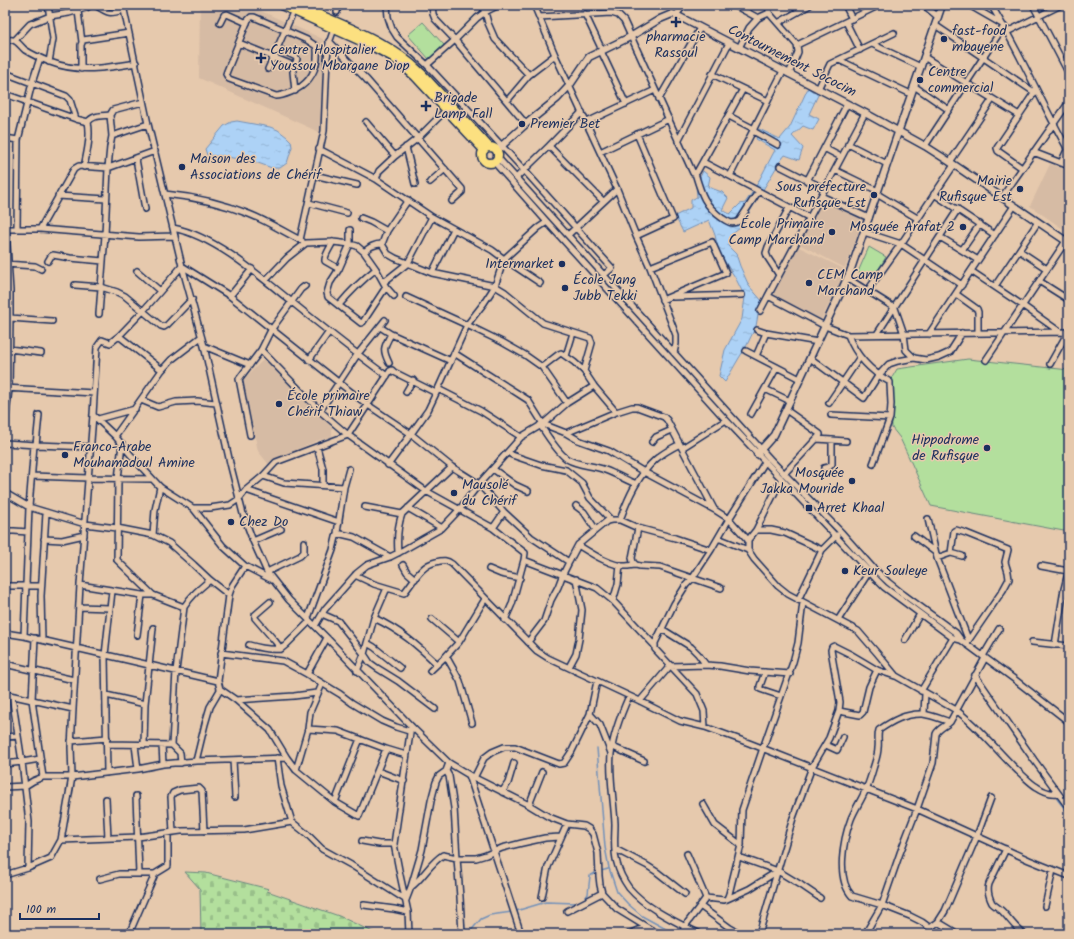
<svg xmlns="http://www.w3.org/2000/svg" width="1074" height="939" font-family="Kalam,sans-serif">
<defs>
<pattern id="cemetery-stones" width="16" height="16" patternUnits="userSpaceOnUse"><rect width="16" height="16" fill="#b3df9d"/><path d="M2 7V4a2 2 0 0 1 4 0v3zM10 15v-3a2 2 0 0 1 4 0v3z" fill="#99c08a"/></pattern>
<pattern id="water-ripples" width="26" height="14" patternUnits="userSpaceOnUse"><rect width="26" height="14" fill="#add2f6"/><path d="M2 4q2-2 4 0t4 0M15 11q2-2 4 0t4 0" fill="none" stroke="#94b5d5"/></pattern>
</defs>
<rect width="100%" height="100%" fill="#e6c9ad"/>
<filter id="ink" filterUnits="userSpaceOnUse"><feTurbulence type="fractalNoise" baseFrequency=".025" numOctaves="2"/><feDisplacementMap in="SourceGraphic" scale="8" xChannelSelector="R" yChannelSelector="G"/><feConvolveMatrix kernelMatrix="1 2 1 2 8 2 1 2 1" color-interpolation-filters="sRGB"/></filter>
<g filter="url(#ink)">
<path fill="#d6bba4" d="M200,5H248L323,39L321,133L199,78Z
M552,5H670L668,7L555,12Z
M1050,164L1069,171V233L1030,206Z
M823,198L855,212L863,220L845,268L799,244Z
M797,246L846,270L821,320L773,295Z
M265,358L332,428V437L319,440L282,456L270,466L258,451L243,380Z"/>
<path fill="url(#cemetery-stones)" stroke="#67877e" d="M185,872L206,873L269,889L267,891L339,916L377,934H201L200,889Z"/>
<path fill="#b3df9d" stroke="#67877e" d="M423,22L444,45L429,59L408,35Z
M869,247L886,257L872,280L858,272Z
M968,359L1069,370V532L931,506L900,438L892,428L890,381L897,369Z"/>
<path fill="url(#water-ripples)" stroke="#7391b9" d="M808,88L818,95L809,114L819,119L813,130L803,126L792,136L803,148L799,160L785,155L779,163L740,228L731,235L728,246L736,254L740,266L749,286L763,302L759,309L756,326L746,347L739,358L725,382L719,376L725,350L742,319L745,297L735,277L719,253L715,235L709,220L683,232L675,216L691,208V200L697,197L696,186L703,171L710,177L708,187L722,192L728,198L722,210L730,214L740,204L745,203L754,190L775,150L756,139L759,129L780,139L790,127Z
M237,121L270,127L278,130L287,137L291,141L292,147L287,163L280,168H272L258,163L223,156H214L207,155L205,149L224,126L231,122Z"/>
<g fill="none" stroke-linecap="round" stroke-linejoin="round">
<path stroke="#7391b9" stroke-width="1.5" d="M597,748L605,847L609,868L617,892L628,904L642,916L675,934
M1057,799L1069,814
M601,871L608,869
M584,900L588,894L590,876L597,872
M876,906L895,913
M516,911L546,902L576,903L580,902
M913,920L925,928L928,934
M468,934L481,919L490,915L512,912"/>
<g stroke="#1b2f5e" stroke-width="8">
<path id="minor" d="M48,5L53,39L49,62
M95,5C109,14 109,14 124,10
M123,5L148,124L182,266L204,346L230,463L243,514L253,541L267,572L289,600L327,638L411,726L449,763L469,775L529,805L549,817L567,824L584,826L589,829L593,834L598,853L599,876L600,885L602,893L617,909L648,928L659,934
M387,5L388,17L392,29L397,37L427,65L524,170L612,268L604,275
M432,5L433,14L435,19L455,40L526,124
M482,5L485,12L488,23L495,39L529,75
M534,5L555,55L617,189L636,236L650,267L676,335V344L674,353
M734,5L758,18
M769,5V13L797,45L798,52L789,74
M845,5L852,19
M924,5L938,17
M969,5L1002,24
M991,5C1019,50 1040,100 1066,146L1067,150L1061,163
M1033,5L1069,74
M78,11L82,42
M337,12L338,5
M585,14L602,50
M676,15L684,5
M251,17H254L307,40L316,46C318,50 317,54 317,59C315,74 306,86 291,92C286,94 281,96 276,96L229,79L226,74L227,71L248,20Z
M539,17L611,13L618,15L624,21L693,173L697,172L743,89
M846,22L860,50
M220,23L224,15L227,14L247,23
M778,23L810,5
M935,25L1034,92
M1007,32L1061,5
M15,40L30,24L50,16L69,13L86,8L91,5
M329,41L366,79L462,189V192L452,201
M5,43C7,41 10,39 13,40C18,41 21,47 25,50C33,55 42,59 50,62C78,73 107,68 136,63
M239,43L295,66
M872,44L921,67
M797,45L880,5
M277,48L296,57L297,59L293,72L295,91
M739,48L749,28L758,18L769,13
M601,51L626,104
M924,57L1019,115
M839,60L911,94
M427,65L455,40L477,18L485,12L499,5
M81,69V45L83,40L129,33
M268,69L294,10
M5,73L66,96L70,100L76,119
M712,74L768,101
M914,86L949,110
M818,89L830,64L894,33
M5,94L76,119L88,122C91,136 87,153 84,167
M659,99L700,28
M507,101L529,75L555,55
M446,110L418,138L395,156L379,171L376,179L432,217L492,250L504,259L540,283
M729,116L754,129
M88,122C93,115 101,116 110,115
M366,122L395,156
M587,122L655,90
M753,131L778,145
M112,136L148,124
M5,138L18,140
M678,141L729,43
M848,144L887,164
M549,146L603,201
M925,146L1004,26
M406,147L415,184
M824,148L841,157
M319,149L376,179
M600,152L669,119
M1033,152L1069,166
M498,158L770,459L841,532L872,567L888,582L903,594L956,633L961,640L1014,679L1069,722
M136,159L145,209
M494,162L547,222L726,420L877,580L884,587L953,638L961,640
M703,162L810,218
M950,162L992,100
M780,166L825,189
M1022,168L998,151L997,148L1036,90
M835,170L878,191
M695,173C701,193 704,205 722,218C728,222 732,225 739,221L758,192
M314,175L357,185
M730,176L783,71
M516,178L549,146L582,112
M807,181L847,104
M430,182L445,169
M165,194C194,197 222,203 249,214C267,221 284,232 302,241
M877,194L917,218
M934,194L995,235
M58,196L106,199
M821,196L869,218
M1002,197L1069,102
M309,203L347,213
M361,218L371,222L387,231
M173,228C215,236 260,276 293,303C324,328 355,353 387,376
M5,229H40L139,237L175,236
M17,229L18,140L32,83L40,58
M40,229L74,169L79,166L108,168L155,151
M350,230V244L339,269L330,283L327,293L328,297L361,323L363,322L386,287
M864,232L901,244L962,285
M568,235L617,189
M636,236L673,219L637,134
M940,237L978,260
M300,240L324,131L327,58L329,43L334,29
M333,242C330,248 324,256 325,261L339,269
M382,244L388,254L395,258L432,273L495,286L505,292L543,323L590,338L592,343L584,371
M962,250L980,224
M1020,251L1047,269
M364,252C370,247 374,244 382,244L387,231L408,200
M48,261L51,256L53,255L70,258L103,261
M5,264L35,266L41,269
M650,267L712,242L726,273L662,300
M137,271L160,291
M971,271L1022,305L1060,332
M432,273L454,229
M779,275L768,258L766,253L768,247L789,208
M847,278L895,308L904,334L906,350L914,358
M266,280L287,258L306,243L333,242L350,244L357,246L364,252L376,269L386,287L394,296
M1039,281L1069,300
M384,282L408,263L432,217
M75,285L101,287L117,292L125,296L161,326L164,327L167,325L192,299
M995,286L1038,222
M868,290L901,244L954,165
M956,294L977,309L978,312V333
M230,296L252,269
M768,296L825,326L848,335L1069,332
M406,297L467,325L502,342L525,355L542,367L567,403
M673,297L742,295
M339,305C350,292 362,280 376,269
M760,311L865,113
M99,314L105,235L108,168L110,147L112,136L110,115L113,110L143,102
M10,318L52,321
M380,327L391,334L451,361
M757,330L766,333L818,342
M877,334L958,209
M929,334L1014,206
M848,335C856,356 870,371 890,382V384L891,404L890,418L873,464
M119,336L162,370
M204,346L250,365
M9,349L41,353
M261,350L320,411L348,435L426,491L493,528L525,553L524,560L512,604L505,620
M746,351L800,379
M454,353L528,400L543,424L566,433L578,440L609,451L644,472L715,510L729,519L748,540
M566,356L573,333
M756,356L766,333
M810,358L864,398L878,376L889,364L898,361L914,358L926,360L939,357L950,352L962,333
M309,360L329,332
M986,360L1066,241
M389,363C382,349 384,347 391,334
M1050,364L1068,332
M542,367L559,354L561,353L574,362L584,371L594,386L616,412
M5,388L94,393
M438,389L481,411L521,437
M765,389L790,401
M406,392L413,380
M141,400L158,407L176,402L197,401L216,403
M829,403L860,357
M320,411L357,355L385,320
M751,414L777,367
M93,415L115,436L135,460L160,487L193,508L223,546L245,566L272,580
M831,415L890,418
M98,419L135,409
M5,425L9,389L10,318V291L6,229
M540,425C548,436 557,452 567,459C579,466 593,465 605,470C616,474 626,480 636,484
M566,433L616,412L632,407H637L664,417L667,420L714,509
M250,435L239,379L261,350L271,330L301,289L305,286
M115,436L162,370L171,360L201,337
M817,439L846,441
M652,442L656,437L672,430
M5,443L36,445L90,447
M122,444L118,479L117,560L153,595L184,607
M36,445L39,415
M317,447L323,469V485
M682,448L726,420
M508,452L512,455L541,465L566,470L582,483L590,498L611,520
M388,465L411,434L428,410L438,389L467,325L484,303L495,286L504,259L538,228L547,222
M824,468L829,467L832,464V440
M493,469L515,485L528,491
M784,474L820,435V434L786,410
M32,476L88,478L152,479
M263,476L284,483L344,487
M246,490L339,522
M5,493L29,507L85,524L117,528L153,535L169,543L194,565L210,580L229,595
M576,506L584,512L596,530
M365,507L402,514
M193,508H210L230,505L239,499L246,490L263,476L276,462L348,435L390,371L392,370L394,372L436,393
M408,508L442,528
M928,519L937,558L968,639
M620,520C628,498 638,475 656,459C663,453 672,448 680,444
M493,528L504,512
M638,528L632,558L633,562L636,565L640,566L660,567L721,588
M756,530H771L785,533L822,550
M337,533L354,537L390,557
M153,535L155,510L160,487
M5,536L9,531H14L28,532
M914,536L935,552
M718,538L748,550L754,559L778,586L788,594L858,631L877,653L896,676L956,710C979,727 997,751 1018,771C1024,776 1030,783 1037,787C1043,791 1051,794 1057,793
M44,539L62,540L84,535
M253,541L281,529
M578,545C591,553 610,566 626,566C629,566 633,565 636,565
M748,550V540L756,530L781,480
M398,553C397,540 397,527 402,514L452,467
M951,553L962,556
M937,558L951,553L954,531L956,530L966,533L1008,550L1005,562L1008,572L1009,579L1003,590L966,644
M524,560L597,588L613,601L655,646
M403,565L407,572L415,579
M245,566L232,586L229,595L218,681L220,689L236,700L270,730L287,758L296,770L335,802L359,816L386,749
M1041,566L1068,571
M489,569L501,574L520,578
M267,572L300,556L304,552V542
M355,575L374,584L404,593C414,581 421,565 436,562C443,560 447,560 452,564L537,651L548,658L640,701L680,721L705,727L749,743L917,809L1029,860L1069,876
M80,585L142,595
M5,586H41
M798,600L822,550L837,535
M613,601L618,584L620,565
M270,602L255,615V618L275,641L281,649L286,645L310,621
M79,607L110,608
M322,614L338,621L364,654L370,663L377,668L398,681L435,709
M308,618L333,550L337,533L344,487L349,469
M374,618C400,630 417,645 437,664
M432,619L459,642
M838,620L869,572
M315,626L325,609L357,573L367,565L390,557L398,553L442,528L459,510L479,484L521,437L543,424L567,403L594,386
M662,629L691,647L698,654L706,665
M5,633L24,636L76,648L218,681
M137,635L142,595H153
M24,636L29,507L34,445
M35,638L32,700L43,777
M42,640L41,596L46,513
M905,640L920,614
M528,642L544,621L551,600L558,587L563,574L569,562L578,545L596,530L607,521L611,520H620L638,528L675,538L711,550
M1032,642L1069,646
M367,643L374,647L400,668
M249,645C259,648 271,650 281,649
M1055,645L1064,589L1069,569
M221,653L283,661L307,674L340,694L352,703L382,721L396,727L409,731
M446,656L460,681L472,723
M983,656L999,629
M5,664L74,680
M569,667L576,654L579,639L582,610L576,579
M357,671L364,654L374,618L387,588
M430,671L446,656L459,642L485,599
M765,672L760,686V689L781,696
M307,674L327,638
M975,675L1034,760L1069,808
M597,681L590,714L600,725L611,753
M921,691L953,638
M5,694L73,709
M106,695L145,704
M12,696L22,762L29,822L28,868
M629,696C621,714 613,734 611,754C609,777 614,801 615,824C615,837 613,851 617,863C619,872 624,881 629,888C647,909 676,922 700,934
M236,700L294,696L317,693
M640,701L670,666L706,665L720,666L750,671L790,674
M839,711L860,715L863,712L869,687L877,670L895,676
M924,714L925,693
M705,727L704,711L697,694L655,649V643L674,604L686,585L692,579L711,550L729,519L765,462
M308,729L338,731L386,749L406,755
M5,737L18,736
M71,741L107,738
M107,744L172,745L180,753L181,763
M135,745L138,769
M144,745L145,704L153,628
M162,745L163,764
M172,745L176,671L184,607C192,595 199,589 210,580
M826,745L837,750L843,737
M613,747L644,761
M277,758L281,786L292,822L307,834L322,849L351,865L406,900L411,887L422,850L431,801L436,782L439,776L446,771L449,763
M233,760L235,797
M196,761L205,724L210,707L220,690
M5,764L22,762L40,759
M296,770L308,729L310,712L322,684
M378,771L404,781
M446,771L449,776L454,808L457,858L460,897L462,934
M107,773L105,655L112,591
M469,775L521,934
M474,778L484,758L492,752L504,747H515L559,764L564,763L572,751L590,714
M5,787L25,786L33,781L43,777H72L138,769L163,764L196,761L287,758
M502,792L508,783L514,763
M136,796L139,874
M106,799L108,838
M335,802L360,739
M703,804L715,825L741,845
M529,805L542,772
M173,832L171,797L173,793L180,790L199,788L202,791L204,831
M61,840L138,837L181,831L244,830L292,822
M362,841L379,844H394
M615,849L646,865L657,872L685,894
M1006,849L989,884C987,890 989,897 992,903C995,906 999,908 1002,911C1009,918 1015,928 1024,934
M687,854L706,898
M739,857L778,871L801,885L820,898
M5,875L28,868L51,858L61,840L63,829L72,777L71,747L73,709L80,585L93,415L97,347L102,340L110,343L119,336L143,311L182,266L230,296L338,382L368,405L411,434L452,467L479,484L504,512L531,537L569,562
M100,879L119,874H155
M411,887C423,878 430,863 443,855L457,858H476L486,855L502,848L522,843L545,838L560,837
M542,897L548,867L567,824
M727,899L749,889L778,871
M364,905L394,909L408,912
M700,906L730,928L741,934
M1045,906L1053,870
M567,911L602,893
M938,922L958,934
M930,928L938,922L945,911L977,836L991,798
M129,934L155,874L168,866V833
M409,934L408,912L400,875L394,844L411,726
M629,934L638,930L648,928
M682,934L685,926L706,898L724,900L727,899L729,894L741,845L742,810L763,748L793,662L798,643L803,602
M759,934L793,818L812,767L829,738L839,711L840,702L831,650L832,647L834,646L850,654L877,670
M865,934L882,905L900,853L917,809L933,763L936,734C939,728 946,726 950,722L985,658
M932,934L930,928L922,922L910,916L882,905L852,896C836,879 843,840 851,819C855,809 862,799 866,789C869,783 871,776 873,769C875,762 878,755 878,748C879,742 877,736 879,730C892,721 906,713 923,714C931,715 941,719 950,722"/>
</g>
<g stroke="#1b2f5e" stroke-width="9">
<path id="tertiary" d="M497,150L526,124L557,99L570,85L589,57L630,37L660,19L672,14L676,15L865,113L925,146L950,162L1069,243
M757,454L774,435L850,272L942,5"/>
</g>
<g stroke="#1b2f5e" stroke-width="11">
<path id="primary" d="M281,5L370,45L393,57L415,76L484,150
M297,5C339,24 388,40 421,73L489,147
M482 155a8 8 0 1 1 16 0a8 8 0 1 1-16 0Z"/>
</g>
<use href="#minor" stroke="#e6c9ad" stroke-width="5"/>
<use href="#tertiary" stroke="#e6c9ad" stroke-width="6"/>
<use href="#primary" stroke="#fce080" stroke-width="8"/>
</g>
</g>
<g fill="#1b2f5e" stroke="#e6c9ad" stroke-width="1.5">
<path d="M674 16h4v4h4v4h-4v4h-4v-4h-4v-4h4z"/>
<circle cx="944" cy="39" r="4"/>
<path d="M259 52h4v4h4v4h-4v4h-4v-4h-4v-4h4z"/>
<circle cx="920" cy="80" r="4"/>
<path d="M424 100h4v4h4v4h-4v4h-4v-4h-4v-4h4z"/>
<circle cx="522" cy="124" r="4"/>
<circle cx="182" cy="167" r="4"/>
<circle cx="1020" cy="189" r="4"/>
<circle cx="874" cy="195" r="4"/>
<circle cx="963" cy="227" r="4"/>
<circle cx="832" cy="232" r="4"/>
<circle cx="562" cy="264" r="4"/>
<circle cx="809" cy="283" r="4"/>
<circle cx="565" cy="288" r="4"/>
<circle cx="279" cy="404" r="4"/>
<circle cx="987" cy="448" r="4"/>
<circle cx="65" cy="455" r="4"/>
<circle cx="852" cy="481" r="4"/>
<circle cx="454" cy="493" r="4"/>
<rect x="805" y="504" width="8" height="8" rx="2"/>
<circle cx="231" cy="522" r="4"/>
<circle cx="845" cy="571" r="4"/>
</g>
<g text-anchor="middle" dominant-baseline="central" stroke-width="3" stroke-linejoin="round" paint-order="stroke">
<g font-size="14" fill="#1b2f5e" stroke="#e6c9ad" text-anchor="start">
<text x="952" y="31">fast-food<tspan x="952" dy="16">mbayene</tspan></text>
<text x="676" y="37" text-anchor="middle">pharmacie<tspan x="676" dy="16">Rassoul</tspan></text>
<text x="270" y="50">Centre Hospitalier<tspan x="270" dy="16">Youssou Mbargane Diop</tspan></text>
<text x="928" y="72">Centre<tspan x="928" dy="16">commercial</tspan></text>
<text x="434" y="98">Brigade<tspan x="434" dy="16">Lamp Fall</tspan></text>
<text x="530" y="124">Premier Bet</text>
<text x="190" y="159">Maison des<tspan x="190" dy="16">Associations de Chérif</tspan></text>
<text x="1012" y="181" text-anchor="end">Mairie<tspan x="1012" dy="16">Rufisque Est</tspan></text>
<text x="866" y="187" text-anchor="end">Sous préfecture<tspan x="866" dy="16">Rufisque Est</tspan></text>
<text x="824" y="224" text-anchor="end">École Primaire<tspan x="824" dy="16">Camp Marchand</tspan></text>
<text x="955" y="227" text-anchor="end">Mosquée Arafat 2</text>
<text x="554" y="264" text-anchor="end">Intermarket</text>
<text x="817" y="275">CEM Camp<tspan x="817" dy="16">Marchand</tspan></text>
<text x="573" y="280">École Jang<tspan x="573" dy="16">Jubb Tekki</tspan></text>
<text x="287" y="396">École primaire<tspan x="287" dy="16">Chérif Thiaw</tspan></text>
<text x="979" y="440" text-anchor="end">Hippodrome<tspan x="979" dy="16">de Rufisque</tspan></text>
<text x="73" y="447">Franco-Arabe<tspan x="73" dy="16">Mouhamadoul Amine</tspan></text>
<text x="844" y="473" text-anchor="end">Mosquée<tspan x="844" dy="16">Jakka Mouride</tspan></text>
<text x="462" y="485">Mausolé<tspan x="462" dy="16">du Chérif</tspan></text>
<text x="817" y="508">Arret Khaal</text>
<text x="239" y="522">Chez Do</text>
<text x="853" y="571">Keur Souleye</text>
</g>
<g font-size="14" fill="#1b2f5e" stroke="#e6c9ad">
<text transform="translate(792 61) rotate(27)">Contournement Sococim</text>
</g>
</g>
<rect width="1074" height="939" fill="none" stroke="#e6c9ad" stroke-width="20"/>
<rect x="10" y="10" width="1054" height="919" fill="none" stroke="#1b2f5e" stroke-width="1.5" filter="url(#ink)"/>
<path d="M20 913v6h79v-6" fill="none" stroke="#1b2f5e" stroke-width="2"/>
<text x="26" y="913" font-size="12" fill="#1b2f5e" stroke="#e6c9ad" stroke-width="3" paint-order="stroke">100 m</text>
</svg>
